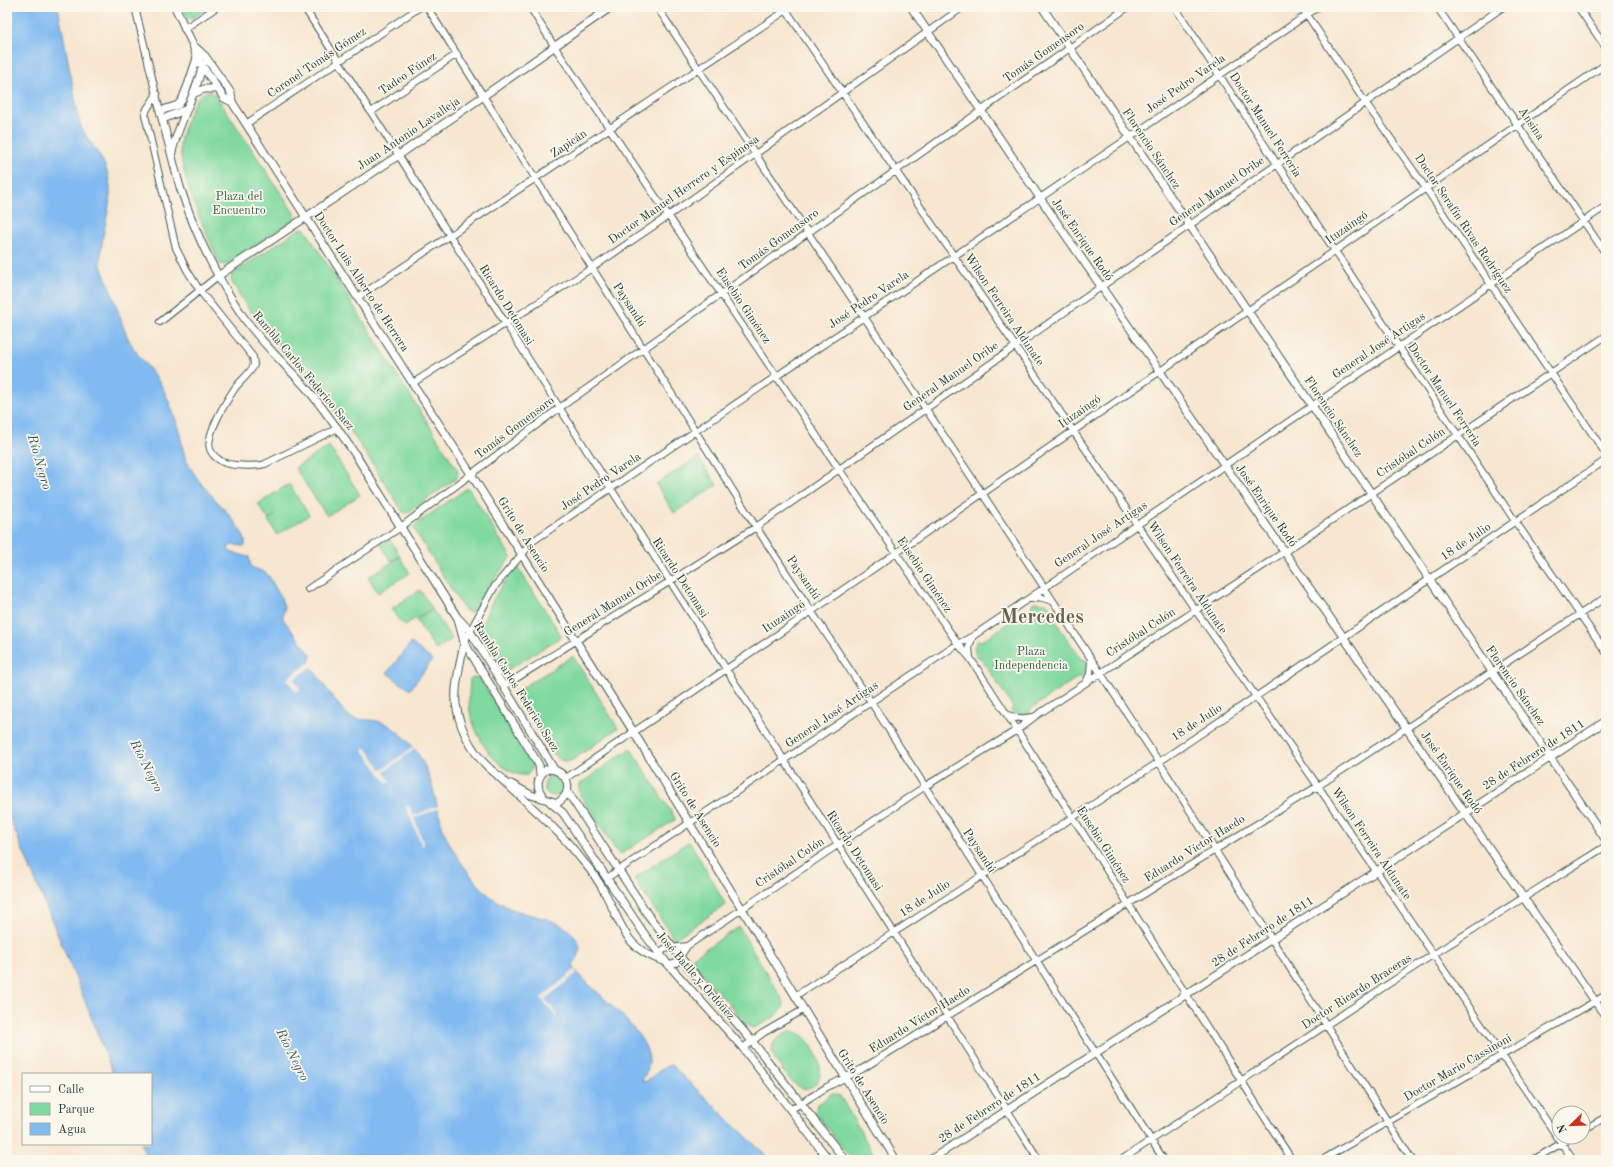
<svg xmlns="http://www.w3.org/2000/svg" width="1613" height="1167" font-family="'Old Standard TT',serif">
<rect width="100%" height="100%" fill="#fbf7ec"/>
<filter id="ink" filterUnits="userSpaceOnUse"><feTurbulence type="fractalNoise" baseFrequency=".025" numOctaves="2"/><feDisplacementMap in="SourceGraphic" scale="8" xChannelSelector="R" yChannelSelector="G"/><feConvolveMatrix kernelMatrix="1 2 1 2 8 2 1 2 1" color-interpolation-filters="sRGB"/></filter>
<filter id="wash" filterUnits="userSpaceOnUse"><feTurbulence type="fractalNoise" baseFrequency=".012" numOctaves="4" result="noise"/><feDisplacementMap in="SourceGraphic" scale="16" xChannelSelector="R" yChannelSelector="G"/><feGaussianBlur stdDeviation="0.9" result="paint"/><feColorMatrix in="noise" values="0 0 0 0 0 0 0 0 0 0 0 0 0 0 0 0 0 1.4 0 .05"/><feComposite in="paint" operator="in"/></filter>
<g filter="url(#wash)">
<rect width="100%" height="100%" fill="#f7e6d0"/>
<path fill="#80d99f" stroke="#508b6a" d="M182,7H209L191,19L185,17Z
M210,91L217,97L296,216L294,219L226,265L220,264C206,233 180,178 180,144C181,133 186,123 190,112C194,103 199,92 210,91Z
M301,228L305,229L458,471L457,478L407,513L403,512C377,471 352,429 320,392C289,356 254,323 231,281L232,274Z
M329,446L360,495L327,516L295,468Z
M698,457L717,485L674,513L656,484Z
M289,484L309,515L277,535L268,520L275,515L268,519L258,504Z
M467,488L469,489L511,557L487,589L478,606L475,610L469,613L463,608L414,529L415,525Z
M389,538L400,556L391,561L380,544Z
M400,557L410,573L378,593L368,577Z
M517,568L519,569L561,635V637L504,672L480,637C478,622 505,576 517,568Z
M420,590L432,608L405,625L398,619L391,609Z
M1035,602L1046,603L1050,607L1048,610L1081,659L1086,660C1087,668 1087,671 1082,677H1078L1031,709L1029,714L1021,715L1011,711L1013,707L981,658L976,657L974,647L978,640L981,641L1031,608L1032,604Z
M432,609L452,639L436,650L416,620Z
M573,656L618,728L573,760C565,763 559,761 554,754L516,693L517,691Z
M475,677L480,679L532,761V769L527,775C521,776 517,774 512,772C490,761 478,739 471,716C468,704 469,691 470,679Z
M629,749H631L675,818V820L619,855L580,795L579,787L581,783Z
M544 786a10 10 0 1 1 20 0a10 10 0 1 1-20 0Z
M688,842H690L726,905L674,939L634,879L635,878Z
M739,927L784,1002C785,1013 763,1024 753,1028L748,1026L693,963V957Z
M791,1031C795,1032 799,1033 802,1035C813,1044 827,1069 817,1082C803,1099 789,1079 781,1068C767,1050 769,1040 791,1031Z
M831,1094H835L840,1096L877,1160H852L815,1113L817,1105Z"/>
<path fill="#80baf1" stroke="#507c92" d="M7,7H58L80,125C87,141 102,154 107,172C115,195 105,220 102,243C101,250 100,258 101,265C103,274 109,283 112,293C119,312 123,332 134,349C144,364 158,376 165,393C170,404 175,416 178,427C181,437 182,447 185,457C189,467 196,477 202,485C212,497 249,531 245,546L231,545L228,549L230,552L249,557L251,567L266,573L269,576C273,585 282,597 284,607C285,611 282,614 283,619L311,655L309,663L311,667C320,678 341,713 353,718C360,721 370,719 377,721C392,724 404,736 413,747C432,771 435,801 443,829C449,848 477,888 494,899C500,903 508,908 515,910C536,918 567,919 578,942C582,952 579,956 573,964L575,970C593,992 651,1032 649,1063C648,1070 646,1074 642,1080L645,1082C653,1077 661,1067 671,1065L771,1160H148L141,1144H151V1074H113L83,996L7,812Z
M411,643L432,660L410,690L387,673Z"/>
<path fill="#f7e6d0" d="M312,661L313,666L294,679L300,689L296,692L287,679Z
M415,746L416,748L384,772L390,781L387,783L363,750L366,748L382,770Z
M440,805V808L414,818L424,845L422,846L406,807L409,806L413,816Z
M575,970L577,973L545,999L558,1015L556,1017L541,998Z"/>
</g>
<g filter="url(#ink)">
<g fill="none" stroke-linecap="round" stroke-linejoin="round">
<g stroke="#3f564b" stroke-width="8">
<path id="minor" d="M135,7L160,111
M304,7L1039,1160
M427,7L756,527L871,702L1164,1160
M530,7L554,46L839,469L958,644L970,658L1017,730L1292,1160
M657,7L982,493L1159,762L1412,1160
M784,7L1196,611C1324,792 1448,976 1573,1160
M1175,7L1277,164L1515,521L1606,652
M1302,7L1365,102L1425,187L1606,454
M1437,7L1606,254
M1578,7L1606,48
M184,29L217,7
M157,94L147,109L145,115L176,248L187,270L200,291L253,357L254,365C250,374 241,380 235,388C227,400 205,435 210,449C212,455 216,458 221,461C228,466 256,467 265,464L338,428
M371,112L457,54
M246,124L420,7
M358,297L791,7
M160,322L218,276
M413,383L592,268L668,216L963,7
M308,589L401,527L558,409L1128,7
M1031,599L1039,597L1053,601
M464,642L495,586L533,541L1130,137L1318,7
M970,657L969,647L973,636
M1086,682L1090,674L1091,660
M504,686L756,527L1503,7
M1008,715C1017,719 1024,719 1032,717
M566,778L812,611L1606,64
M607,878L958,644L973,636L1028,599L1606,206
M660,954L664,949L687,946
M670,965L676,963L687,946L924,787L1017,730L1034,717L1284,552L1606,336
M795,996L1159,762L1606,460
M743,1048L763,1033L803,1010
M790,1110L827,1087L862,1069L1318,786L1606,597
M1583,1130L1606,1117
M1121,1160L1434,954L1606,846
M1322,1160L1606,995
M1533,1160L1572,1137"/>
</g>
<g stroke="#3f564b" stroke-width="9">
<path id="tertiary" d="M175,7L193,45L197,58L224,98L232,102
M911,7L1040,198L1606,1017
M1042,7L1606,840
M193,45L205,56L231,93L232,102L471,474L633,731L896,1160
M205,56L197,58L188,85L182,100L178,105L160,111C167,136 173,162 180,187C195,233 215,275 242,315C261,343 286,365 308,390C325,410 340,432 355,454L457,617L470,631L554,769
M195,93L204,89H218
M163,119L187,109
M172,152C179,121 196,94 203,64
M218,276L399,155L611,7
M458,619L464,642L539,765L540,774
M464,642C461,661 454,685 456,704C460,733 477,762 502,778
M547,769C568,769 576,792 557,803L545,799C536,789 535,778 547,769Z
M498,776C527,803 558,829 582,860C591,870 600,883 606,895C624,929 625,949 666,962
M511,784L531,795L545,799
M567,791L648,915L680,957L752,1041L845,1160
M550,802L563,813L645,935L666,962L743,1048L829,1160
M930,1160L1377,871L1606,721"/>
</g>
<use href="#minor" stroke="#fff" stroke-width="6"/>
<use href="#tertiary" stroke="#fff" stroke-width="7"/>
</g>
</g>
<g text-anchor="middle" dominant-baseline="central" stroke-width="3.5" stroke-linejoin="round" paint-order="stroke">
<g font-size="12" fill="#1f3d34" stroke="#fbf7ec">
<text transform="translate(1044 53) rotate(-35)">Tomás Gomensoro</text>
<text transform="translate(317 63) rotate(-34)">Coronel Tomás Gómez</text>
<text transform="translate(408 74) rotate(-34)">Tadeo Fúnez</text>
<text transform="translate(1186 84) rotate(-35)">José Pedro Varela</text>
<text transform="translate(1531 124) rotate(56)">Ansina</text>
<text transform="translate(1265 125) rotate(57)">Doctor Manuel Ferreria</text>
<text transform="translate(409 134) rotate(-34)">Juan Antonio Lavalleja</text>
<text transform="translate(569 144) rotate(-34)">Zapicán</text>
<text transform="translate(1151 149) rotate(56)">Florencio Sánchez</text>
<text transform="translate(684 190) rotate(-35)">Doctor Manuel Herrero y Espinosa</text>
<text transform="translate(1217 192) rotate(-35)">General Manuel Oribe</text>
<text transform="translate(1463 224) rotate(56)">Doctor Serafín Rivas Rodríguez</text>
<text transform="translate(1347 228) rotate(-35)">Ituzaingó</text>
<text transform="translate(779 240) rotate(-36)">Tomás Gomensoro</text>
<text transform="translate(1082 240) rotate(55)">José Enrique Rodó</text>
<text transform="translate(361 282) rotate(57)">Doctor Luis Alberto de Herrera</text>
<text transform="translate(869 300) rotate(-34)">José Pedro Varela</text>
<text transform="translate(506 305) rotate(58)">Ricardo Detomasi</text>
<text transform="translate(629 305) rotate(57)">Paysandú</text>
<text transform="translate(743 306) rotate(56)">Eusebio Giménez</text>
<text transform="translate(1004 310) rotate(56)">Wilson Ferreira Aldunate</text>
<text transform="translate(1379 346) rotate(-34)">General José Artigas</text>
<text transform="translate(303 371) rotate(50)">Rambla Carlos Federico Saez</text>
<text transform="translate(951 377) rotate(-35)">General Manuel Oribe</text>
<text transform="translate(1444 395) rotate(56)">Doctor Manuel Ferreria</text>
<text transform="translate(1080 412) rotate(-35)">Ituzaingó</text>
<text transform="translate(1333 417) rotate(56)">Florencio Sánchez</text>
<text transform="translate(515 428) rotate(-37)">Tomás Gomensoro</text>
<text transform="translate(1411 453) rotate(-34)">Cristóbal Colón</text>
<text transform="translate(601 482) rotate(-34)">José Pedro Varela</text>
<text transform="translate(1266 506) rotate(55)">José Enrique Rodó</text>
<text transform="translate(523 535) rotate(58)">Grito de Asencio</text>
<text transform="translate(1101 535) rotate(-34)">General José Artigas</text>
<text transform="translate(1466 542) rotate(-34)">18 de Julio</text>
<text transform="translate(924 575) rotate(56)">Eusebio Giménez</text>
<text transform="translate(680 578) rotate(57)">Ricardo Detomasi</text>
<text transform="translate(803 578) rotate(56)">Paysandú</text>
<text transform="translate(1187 578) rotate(56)">Wilson Ferreira Aldunate</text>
<text transform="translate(613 604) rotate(-32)">General Manuel Oribe</text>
<text transform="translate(784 617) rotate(-34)">Ituzaingó</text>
<text transform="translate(1141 633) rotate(-33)">Cristóbal Colón</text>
<text transform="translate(1515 686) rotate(55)">Florencio Sánchez</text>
<text transform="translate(516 687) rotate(58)">Rambla Carlos Federico Saez</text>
<text transform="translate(832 715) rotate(-34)">General José Artigas</text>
<text transform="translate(1197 723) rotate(-33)">18 de Julio</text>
<text transform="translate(1534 755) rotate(-33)">28 de Febrero de 1811</text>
<text transform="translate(1451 773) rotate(55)">José Enrique Rodó</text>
<text transform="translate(695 810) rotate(58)">Grito de Asencio</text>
<text transform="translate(1371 844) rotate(56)">Wilson Ferreira Aldunate</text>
<text transform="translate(1103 845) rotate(57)">Eusebio Giménez</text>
<text transform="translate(1195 849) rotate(-32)">Eduardo Víctor Haedo</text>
<text transform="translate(854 851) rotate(57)">Ricardo Detomasi</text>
<text transform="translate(979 851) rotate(57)">Paysandú</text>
<text transform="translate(790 863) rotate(-34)">Cristóbal Colón</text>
<text transform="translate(925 899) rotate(-33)">18 de Julio</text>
<text transform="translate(1263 932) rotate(-33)">28 de Febrero de 1811</text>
<text transform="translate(695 976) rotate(49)">José Batlle y Ordóñez</text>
<text transform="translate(1357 992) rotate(-33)">Doctor Ricardo Braceras</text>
<text transform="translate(920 1020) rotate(-32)">Eduardo Víctor Haedo</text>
<text transform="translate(1458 1068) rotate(-30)">Doctor Mario Cassinoni</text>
<text transform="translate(863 1087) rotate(58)">Grito de Asencio</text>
<text transform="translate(990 1108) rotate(-33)">28 de Febrero de 1811</text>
</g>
<g font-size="12" fill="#325c49" stroke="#fbf7ec">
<text x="239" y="197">Plaza del<tspan x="239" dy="14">Encuentro</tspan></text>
<text x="1031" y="652">Plaza<tspan x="1031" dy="14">Independencia</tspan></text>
</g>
<g font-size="13" font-style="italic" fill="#375c63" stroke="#fbf7ec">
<text transform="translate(39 462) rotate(74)">Río Negro</text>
<text transform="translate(146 766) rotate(63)">Río Negro</text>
<text transform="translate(292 1055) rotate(63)">Río Negro</text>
</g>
<g font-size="20" font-weight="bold" fill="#66614e" stroke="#fbf7ec">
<text x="1042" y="618">Mercedes</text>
</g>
</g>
<rect width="1613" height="1167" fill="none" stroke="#fbf7ec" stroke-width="24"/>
<rect x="22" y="1073" width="130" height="72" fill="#fbf7ec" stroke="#a3ada2"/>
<rect x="30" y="1086" width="20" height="6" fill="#ffffff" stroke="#a3ada2"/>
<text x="58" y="1093" font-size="12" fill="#1f3d34">Calle</text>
<rect x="30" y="1103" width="20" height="12" fill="#80d99f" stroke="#a3ada2"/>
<text x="58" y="1113" font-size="12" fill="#1f3d34">Parque</text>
<rect x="30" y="1123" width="20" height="12" fill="#80baf1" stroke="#a3ada2"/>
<text x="58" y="1133" font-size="12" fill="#1f3d34">Agua</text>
<g transform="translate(1571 1125) rotate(247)"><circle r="19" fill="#fbf7ec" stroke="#a3ada2"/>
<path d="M0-3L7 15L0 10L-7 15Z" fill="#c8321e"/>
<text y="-6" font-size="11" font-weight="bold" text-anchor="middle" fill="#1f3d34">N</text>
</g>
</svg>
